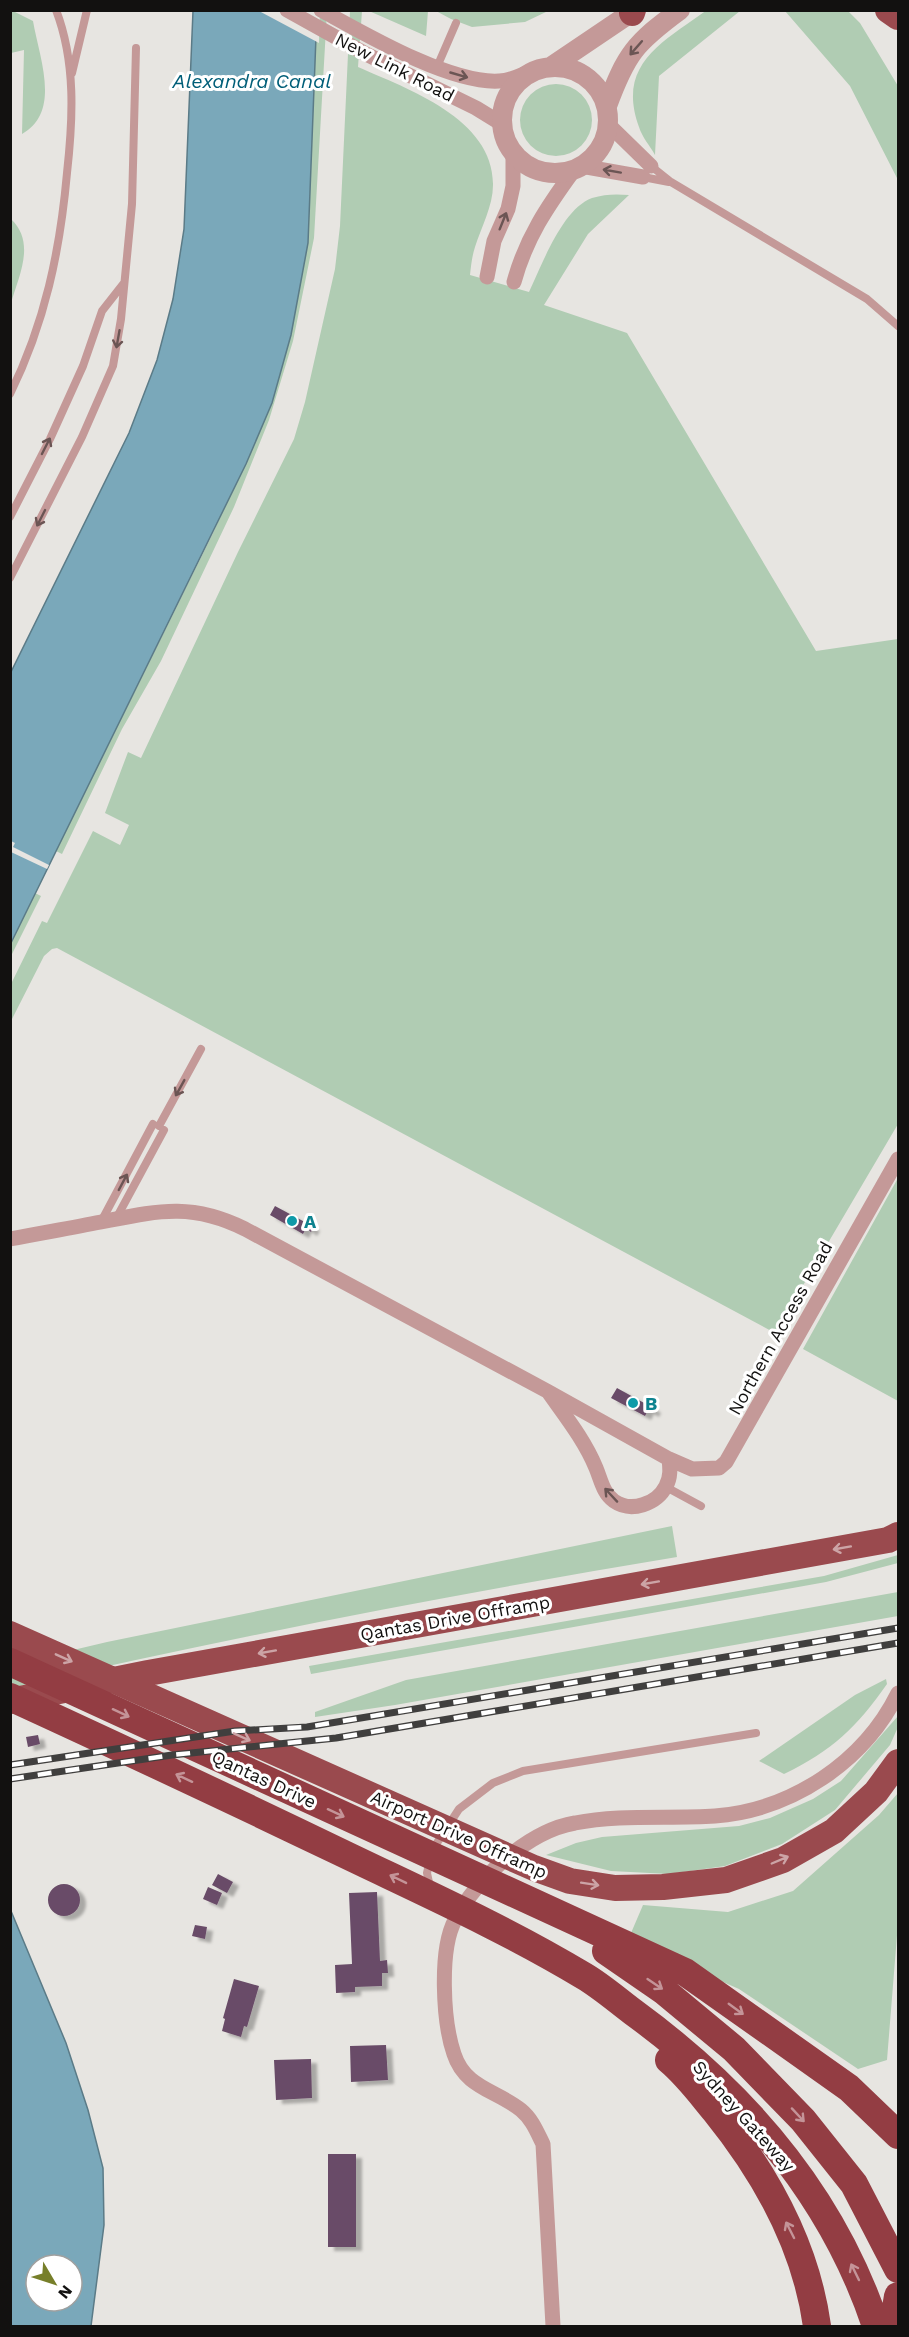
<svg xmlns="http://www.w3.org/2000/svg" width="909" height="2337" font-family="'Work Sans',sans-serif">
<defs>
<filter id="shadow"><feDropShadow dx="6" dy="4" stdDeviation="1.5" flood-color="#0004"/></filter>
</defs>
<rect width="100%" height="100%" fill="#e7e5e1"/>
<path fill="#b0ccb3" d="M11,10L33,21C39,57 62,112 22,134L24,50L11,53Z
M707,10L740,11L659,76L655,155C650,146 642,137 639,127C616,64 663,42 707,10Z
M317,11H327L314,238L293,341L269,420L234,507L161,661L122,729L62,854L56,851L214,531L272,403L291,334L308,243Z
M350,11H362L358,67C408,89 494,119 493,185C493,206 481,228 475,247C472,256 471,266 470,275L529,292C542,265 562,209 592,198C605,194 616,194 629,195L588,234L544,305L627,333L816,651L898,639V1124L775,1333L57,948L52,949L44,956L11,1021V984L42,921L47,923L93,831L120,845L129,825L105,813L128,752L141,758L238,552L294,439L305,402L335,269L340,226Z
M369,11H428L426,36Z
M436,11H548L525,22L472,27L451,19Z
M785,11H848L860,23L898,86V180L850,86Z
M520 120a36 36 0 1 1 72 0a36 36 0 1 1-72 0Z
M11,219C36,243 19,275 11,303Z
M35,893L41,896L11,956V942Z
M898,1178V1401L803,1349Z
M672,1526L677,1557C454,1594 232,1637 11,1688L10,1665L107,1642Z
M898,1555V1563L826,1582L311,1674L309,1666L824,1576Z
M898,1592V1616L395,1705L315,1717V1712L406,1680Z
M886,1679L887,1684C857,1727 832,1751 784,1774L759,1761L855,1695Z
M898,1716V1727L890,1745L835,1810L782,1844L725,1866L669,1874L611,1871L546,1855L576,1843L602,1837L739,1826L770,1818L813,1799L841,1781Z
M898,1793V1923L887,2060L858,2069L739,1989L628,1940L643,1905L728,1912L793,1891L879,1815Z"/>
<path fill="#7aa8ba" stroke="#5b7b87" stroke-width="1.5" fill-rule="evenodd" d="M193,11H317L308,243L291,335L272,403L246,464L11,943V672L129,433L157,360L173,299L184,229Z
M11,1911L66,2043L88,2110L103,2168L104,2225L91,2326H11ZM36,2265H72V2301H36Z"/>
<path fill="#e7e5e1" d="M320,10L319,43L259,11Z
M11,841L15,843L13,847L49,865L47,869L11,852Z"/>
<path fill="#694c67" filter="url(#shadow)" d="M275,1206L314,1227L311,1232L306,1228L303,1234L270,1215Z
M617,1388L655,1409L653,1413L648,1410L645,1416L611,1398Z
M38,1735L40,1744L28,1747L26,1737Z
M218,1874L233,1882L227,1893L212,1885Z
M48 1900a16 16 0 1 1 32 0a16 16 0 1 1-32 0Z
M208,1887L222,1893L217,1905L203,1899Z
M377,1892L380,1961L387,1960L388,1973H382V1986L355,1987V1992L336,1993L335,1965L352,1964L349,1893Z
M195,1925L207,1927L205,1939L192,1936Z
M234,1979L259,1986L247,2027L244,2026L241,2037L222,2031L225,2019L223,2018Z
M386,2045L388,2080L351,2082L350,2046Z
M311,2059L312,2098L276,2100L274,2060Z
M328,2154H356V2247H328Z"/>
<g fill="none" stroke-linecap="round" stroke-linejoin="round">
<path stroke="#c49998" stroke-width="8" d="M437,67L456,23
M72,73L87,10
M651,166L671,182L867,299L898,326
M643,177L669,182
M10,394C45,323 60,251 67,173C73,119 76,62 56,10
M10,517L50,439L83,366L102,311L124,283
M10,578L82,437L113,366L121,319L132,204L136,48
M159,1126L201,1049
M117,1217L164,1130
M102,1220L153,1124
M666,1487L701,1506
M433,1849L459,1809L493,1783L523,1771L756,1733
M430,1860L427,1873L430,1887"/>
<path stroke="#c49998" stroke-width="15" d="M287,10L366,54L476,108L502,124
M321,10C365,34 450,84 499,81C511,81 523,74 534,70
M609,125L651,166
M581,166L643,177
M487,277L494,241L508,209L513,186V152
M514,282C526,238 547,207 574,170
M10,1239C41,1233 71,1228 101,1222C157,1211 191,1202 245,1229L547,1391L669,1459L692,1469L719,1468L726,1462L898,1159
M549,1393C566,1417 585,1441 596,1468C601,1480 603,1493 614,1501C631,1513 657,1504 666,1486C671,1477 670,1468 669,1459
M553,2326L543,2144C537,2132 532,2119 521,2110C496,2090 465,2088 454,2054C443,2022 439,1950 455,1920C476,1879 528,1831 575,1823C620,1814 669,1819 715,1816C792,1810 864,1762 898,1693"/>
<path stroke="#c49998" stroke-width="20" d="M552,66L635,10
M502 120a53 53 0 1 1 106 0a53 53 0 1 1-106 0Z
M607,106C626,54 635,43 680,10"/>
<path stroke="#9a4a4e" stroke-width="26" d="M888,10L898,17
M632,13L633,10
M10,1634L534,1868L570,1881L615,1888L663,1887L726,1880L783,1860L834,1831L876,1792L898,1762
M10,1701L148,1673L888,1540L898,1535"/>
<path stroke="#933d43" stroke-width="28" d="M10,1662L685,1972L849,2088L898,2135
M10,1697C121,1748 232,1800 342,1853C423,1892 506,1929 584,1976C601,1986 617,2000 633,2012C744,2093 832,2194 876,2326
M606,1951L664,1991L734,2049L803,2120L854,2184L898,2269
M669,2060C687,2075 700,2093 715,2111C766,2174 806,2246 817,2326
M893,2326L898,2296"/>
<g stroke="#403f3e" stroke-width="7">
<path id="rail" d="M10,1765L235,1731L307,1727L898,1628
M10,1779L172,1755L336,1738L898,1643"/>
</g>
<use href="#rail" stroke="#fff" stroke-width="4.5" stroke-dasharray="14" stroke-linecap="butt"/>
</g>
<defs><path id="oneway-shaft" d="M-6 0H5M1.5-3L5.5 0L1.5 3" fill="none" stroke-width="1.6" stroke-linecap="round" stroke-linejoin="round" transform="scale(1.5)"/></defs>
<g stroke="#6b5554">
<use href="#oneway-shaft" transform="translate(636 48) rotate(131)"/>
<use href="#oneway-shaft" transform="translate(459 75) rotate(16)"/>
<use href="#oneway-shaft" transform="translate(612 171) rotate(-170)"/>
<use href="#oneway-shaft" transform="translate(503 221) rotate(-68)"/>
<use href="#oneway-shaft" transform="translate(118 339) rotate(100)"/>
<use href="#oneway-shaft" transform="translate(46 446) rotate(-63)"/>
<use href="#oneway-shaft" transform="translate(41 518) rotate(117)"/>
<use href="#oneway-shaft" transform="translate(180 1088) rotate(119)"/>
<use href="#oneway-shaft" transform="translate(123 1182) rotate(-62)"/>
<use href="#oneway-shaft" transform="translate(611 1495) rotate(-133)"/>
</g>
<g stroke="#cca4a6">
<use href="#oneway-shaft" transform="translate(842 1548) rotate(170)"/>
<use href="#oneway-shaft" transform="translate(650 1583) rotate(170)"/>
<use href="#oneway-shaft" transform="translate(267 1652) rotate(170)"/>
<use href="#oneway-shaft" transform="translate(64 1658) rotate(24)"/>
<use href="#oneway-shaft" transform="translate(242 1737) rotate(24)"/>
<use href="#oneway-shaft" transform="translate(780 1860) rotate(-23)"/>
<use href="#oneway-shaft" transform="translate(590 1884) rotate(9)"/>
</g>
<g stroke="#c49498">
<use href="#oneway-shaft" transform="translate(121 1713) rotate(25)"/>
<use href="#oneway-shaft" transform="translate(184 1778) rotate(-155)"/>
<use href="#oneway-shaft" transform="translate(336 1813) rotate(25)"/>
<use href="#oneway-shaft" transform="translate(398 1879) rotate(-154)"/>
<use href="#oneway-shaft" transform="translate(655 1984) rotate(34)"/>
<use href="#oneway-shaft" transform="translate(736 2009) rotate(36)"/>
<use href="#oneway-shaft" transform="translate(798 2115) rotate(47)"/>
<use href="#oneway-shaft" transform="translate(790 2230) rotate(-117)"/>
<use href="#oneway-shaft" transform="translate(855 2272) rotate(-116)"/>
</g>
<g fill="#0f9aa8" stroke="#fff" stroke-width="2">
<circle cx="292" cy="1221" r="6"/>
<circle cx="633" cy="1403" r="6"/>
</g>
<g text-anchor="middle" dominant-baseline="central" stroke-width="6" stroke-linejoin="round" paint-order="stroke">
<g font-size="18" fill="#121110" stroke="#fff">
<text transform="translate(395 67) rotate(27)">New Link Road</text>
<text transform="translate(780 1328) rotate(-61)">Northern Access Road</text>
<text transform="translate(455 1618) rotate(-10)">Qantas Drive Offramp</text>
<text transform="translate(264 1779) rotate(25)">Qantas Drive</text>
<text transform="translate(459 1834) rotate(24)">Airport Drive Offramp</text>
<text transform="translate(744 2116) rotate(48)">Sydney Gateway</text>
</g>
<g font-size="18" font-weight="bold" fill="#0d838f" stroke="#fff" text-anchor="start">
<text x="304" y="1221">A</text>
<text x="645" y="1403">B</text>
</g>
<g font-size="20" font-style="italic" fill="#005e78" stroke="#fff">
<text x="252" y="81">Alexandra Canal</text>
</g>
</g>
<rect width="909" height="2337" fill="none" stroke="#121110" stroke-width="24"/>
<g transform="translate(54 2283) rotate(129)"><circle r="28" fill="#ffffff" stroke="#a0a09f" stroke-width="1.5"/>
<path d="M0-4.5L10 22L0 15L-10 22Z" fill="#777f2a"/>
<text y="-9" font-size="16" font-weight="bold" text-anchor="middle" fill="#121110">N</text>
</g>
</svg>
